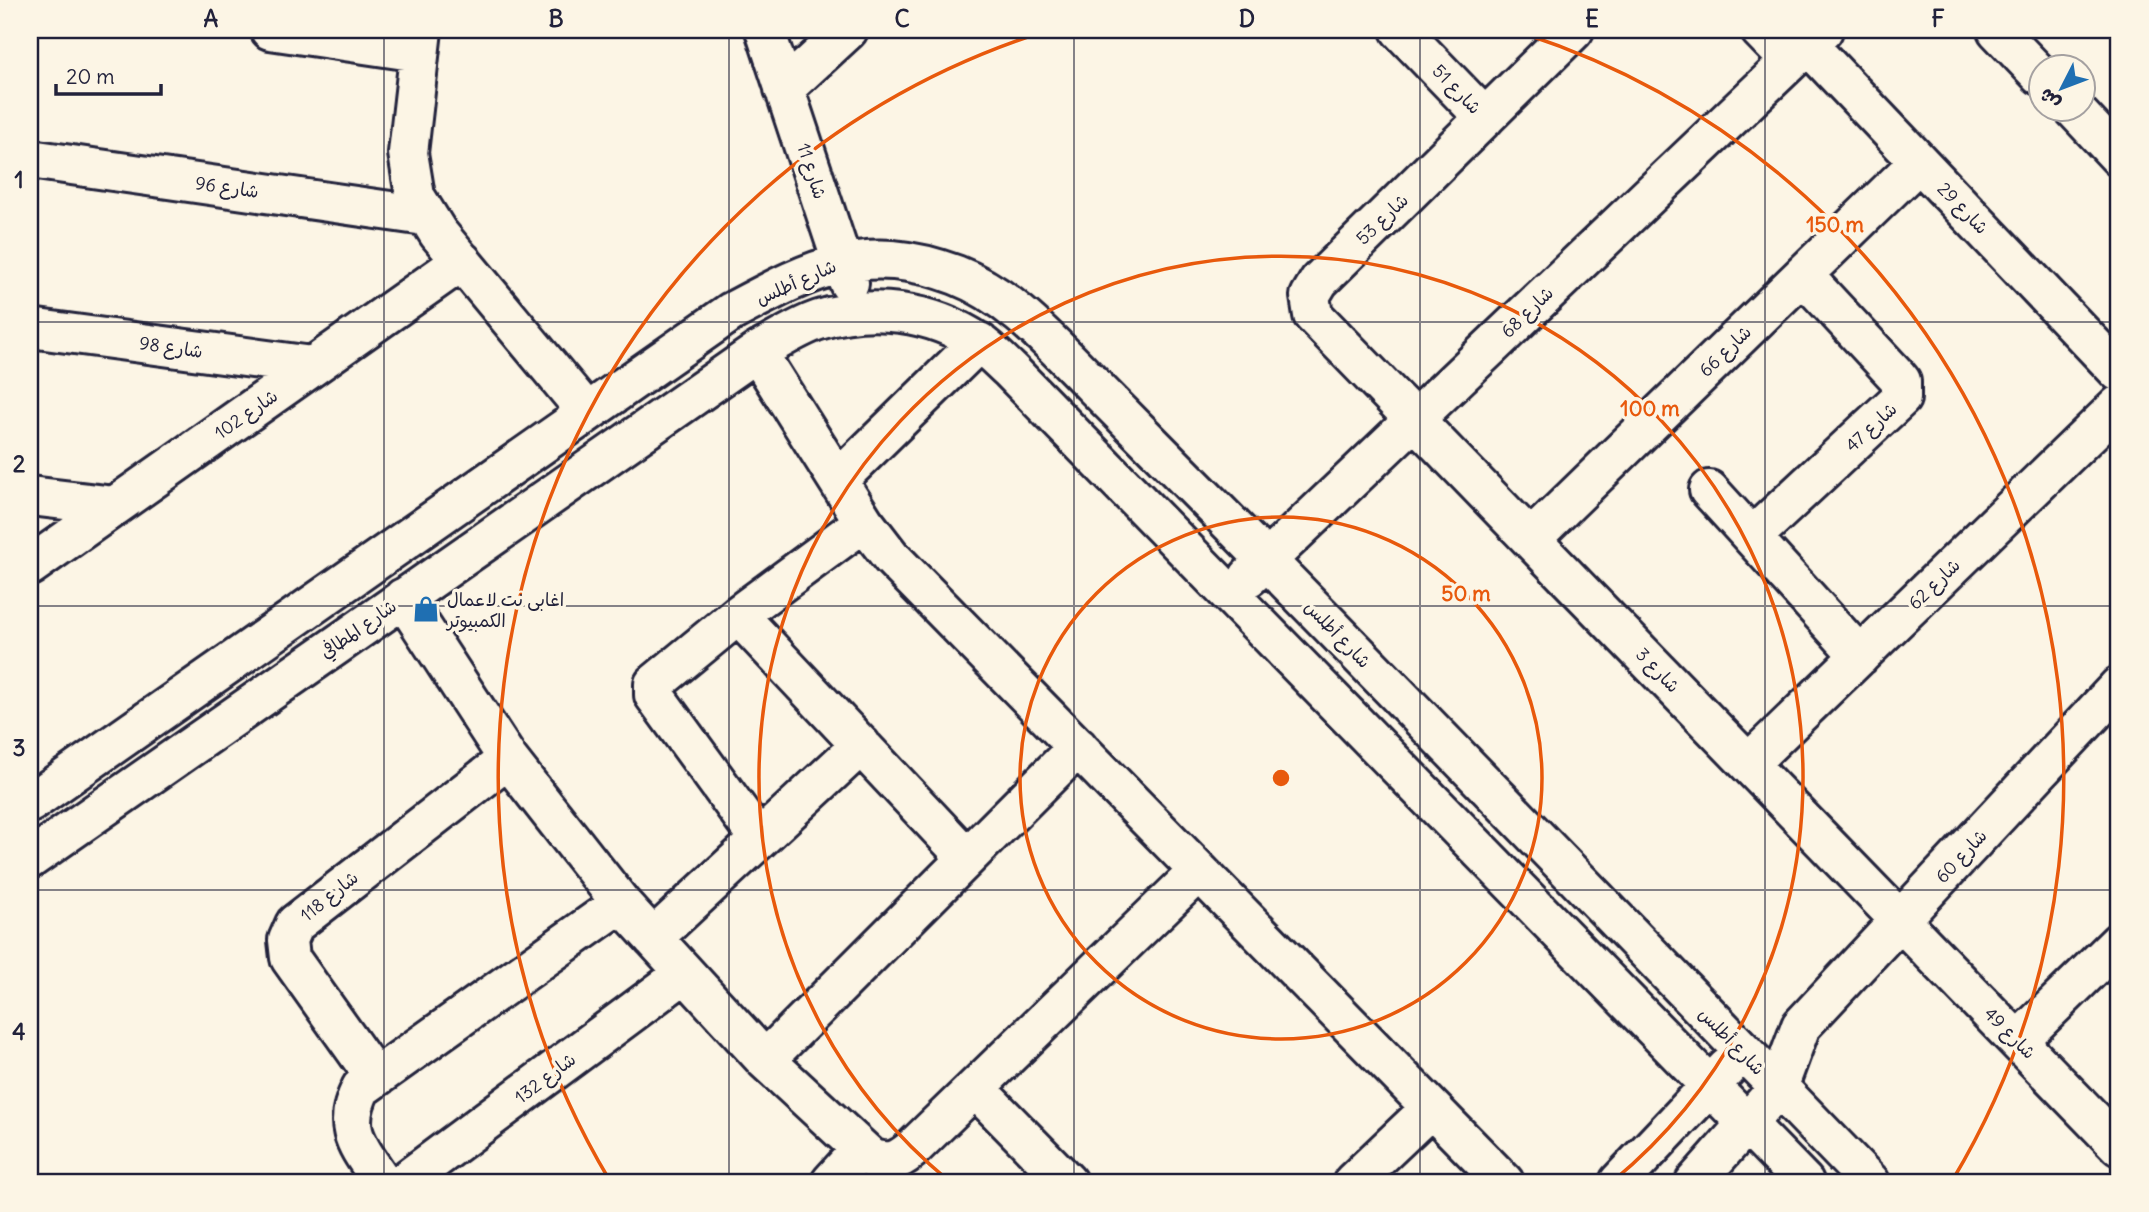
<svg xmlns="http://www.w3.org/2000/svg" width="2149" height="1212" font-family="Delius,'Playpen Sans Arabic',sans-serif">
<rect width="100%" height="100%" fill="#fcf5e5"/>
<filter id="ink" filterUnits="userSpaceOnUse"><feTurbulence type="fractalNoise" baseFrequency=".0143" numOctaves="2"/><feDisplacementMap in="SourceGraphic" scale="14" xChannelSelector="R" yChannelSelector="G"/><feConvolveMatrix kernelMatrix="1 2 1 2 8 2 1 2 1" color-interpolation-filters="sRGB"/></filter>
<g filter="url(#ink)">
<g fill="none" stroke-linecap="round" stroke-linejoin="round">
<g stroke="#22223b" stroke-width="44">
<path id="minor" d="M270,30L419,52
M422,30L408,153L415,196L438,233L586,411
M765,30L849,283
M1400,30L1485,118
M1574,30L1319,281L1310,296L1313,315L2119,1146
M1760,30L1790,61
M1997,30L2040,75
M1807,44L2119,372
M784,89L848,30
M2073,108L2119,157
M30,159L425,216
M30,328L312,366
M757,352L864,522L891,557L1504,1182
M838,480L979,342
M1709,490L1860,656
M30,496L115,506
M1752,537L1901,398V381L1896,375L1803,275
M1531,539L1919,162
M30,566L462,261
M1249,577L1823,30
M403,598L508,759L621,903L765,1060L871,1158C888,1164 897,1162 911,1150L1199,871
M738,615L967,858
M1749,763L2119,405
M30,803L731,312C812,269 863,240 956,275C1011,296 1052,344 1093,385C1129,421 1165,458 1201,494C1426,721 1647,952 1870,1182
M759,839L654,695V684L738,615L864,522
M30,859L757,352C777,341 798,327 819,320C871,303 932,311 978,342C990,350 1000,361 1010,370L1804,1182
M653,938L861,745
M2018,1041L2119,942
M765,1060L1078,747
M374,1076L290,958L288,940L295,924L508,759
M975,1088L1067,1182
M382,1182C359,1147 340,1130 361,1088L621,903
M404,1182L685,973
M831,1182L861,1149
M1353,1182L1431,1108
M1619,1182L1727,1068
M1695,1182L1778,1088L1801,1026L2119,686"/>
</g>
<use href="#minor" stroke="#fcf5e5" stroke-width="38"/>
</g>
</g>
<path fill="none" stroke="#22223b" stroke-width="2" stroke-opacity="0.55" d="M384,30V1182M729,30V1182M1074,30V1182M1420,30V1182M1765,30V1182M30,322H2119M30,606H2119M30,890H2119"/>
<g fill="none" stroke="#e8590c" stroke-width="3.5">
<circle cx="1281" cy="778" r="261"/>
<path d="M949 1181A522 522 0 1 1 1613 1181"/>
<path d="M610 1181A783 783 0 0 1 1046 31M1516 31A783 783 0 0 1 1952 1181"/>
</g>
<defs>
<g id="shop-bare" transform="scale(2.1)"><path d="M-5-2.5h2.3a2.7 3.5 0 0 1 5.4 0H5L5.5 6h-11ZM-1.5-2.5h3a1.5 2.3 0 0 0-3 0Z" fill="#1f6fb2" stroke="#fcf5e5" stroke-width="2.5" paint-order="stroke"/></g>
</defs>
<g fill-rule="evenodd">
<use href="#shop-bare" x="426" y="609"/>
</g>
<g text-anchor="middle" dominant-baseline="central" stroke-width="7" stroke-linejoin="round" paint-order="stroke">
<g font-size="18" fill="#22223b" stroke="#fcf5e5">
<text transform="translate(1457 89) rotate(46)">شارع 51</text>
<text transform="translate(812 171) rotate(72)">شارع 11</text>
<text transform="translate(227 187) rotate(8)">شارع 96</text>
<text transform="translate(1963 208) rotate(46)">شارع 29</text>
<text transform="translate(1382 219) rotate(-44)">شارع 53</text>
<text transform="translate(796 282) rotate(-24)">شارع أطلس</text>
<text transform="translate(1527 312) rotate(-44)">شارع 68</text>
<text transform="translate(171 347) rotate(8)">شارع 98</text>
<text transform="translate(1725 351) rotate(-44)">شارع 66</text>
<text transform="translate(246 414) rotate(-35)">شارع 102</text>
<text transform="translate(1871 427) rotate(-43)">شارع 47</text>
<text transform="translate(1934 584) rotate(-44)">شارع 62</text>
<text transform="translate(358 629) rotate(-35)">شارع المطافي</text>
<text transform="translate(1338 634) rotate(46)">شارع أطلس</text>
<text transform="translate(1658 670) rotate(46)">شارع 3</text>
<text transform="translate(1961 856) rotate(-47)">شارع 60</text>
<text transform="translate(329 896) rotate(-39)">شارع 118</text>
<text transform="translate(2010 1033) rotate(45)">شارع 49</text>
<text transform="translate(1732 1041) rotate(46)">شارع أطلس</text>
<text transform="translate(545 1078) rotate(-37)">شارع 132</text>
</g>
<g font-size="18" fill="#22223b" stroke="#fcf5e5" text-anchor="start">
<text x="447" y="599">اغابى نت لاعمال<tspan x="447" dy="21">الكمبيوتر</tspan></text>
</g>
</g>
<circle cx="1281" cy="778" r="10" fill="#e8590c" stroke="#fcf5e5" stroke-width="3.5"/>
<g font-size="21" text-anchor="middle" font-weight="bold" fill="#e8590c" stroke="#fcf5e5" stroke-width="7" stroke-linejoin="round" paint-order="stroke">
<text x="1835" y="232">150 m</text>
<text x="1650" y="416">100 m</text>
<text x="1466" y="601">50 m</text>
</g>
<rect width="2149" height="1212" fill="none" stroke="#fcf5e5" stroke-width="77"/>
<g transform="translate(2062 88) rotate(228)"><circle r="33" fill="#fcf5e5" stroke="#a5a1a1" stroke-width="2"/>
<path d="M0-5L12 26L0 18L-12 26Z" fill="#1f6fb2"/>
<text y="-10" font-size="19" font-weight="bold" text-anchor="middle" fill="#22223b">ش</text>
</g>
<path d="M56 84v10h105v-10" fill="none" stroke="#22223b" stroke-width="3.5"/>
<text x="66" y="84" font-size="21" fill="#22223b" stroke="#fcf5e5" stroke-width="5" paint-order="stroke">20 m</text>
<rect x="38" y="38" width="2072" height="1136" fill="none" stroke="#22223b" stroke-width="2.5"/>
<g font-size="23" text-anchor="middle" font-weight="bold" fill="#22223b">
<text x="211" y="27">A</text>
<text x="556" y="27">B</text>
<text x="902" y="27">C</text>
<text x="1247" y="27">D</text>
<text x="1592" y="27">E</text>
<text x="1938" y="27">F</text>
<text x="19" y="188">1</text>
<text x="19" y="472">2</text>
<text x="19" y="756">3</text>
<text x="19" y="1040">4</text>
</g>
</svg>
